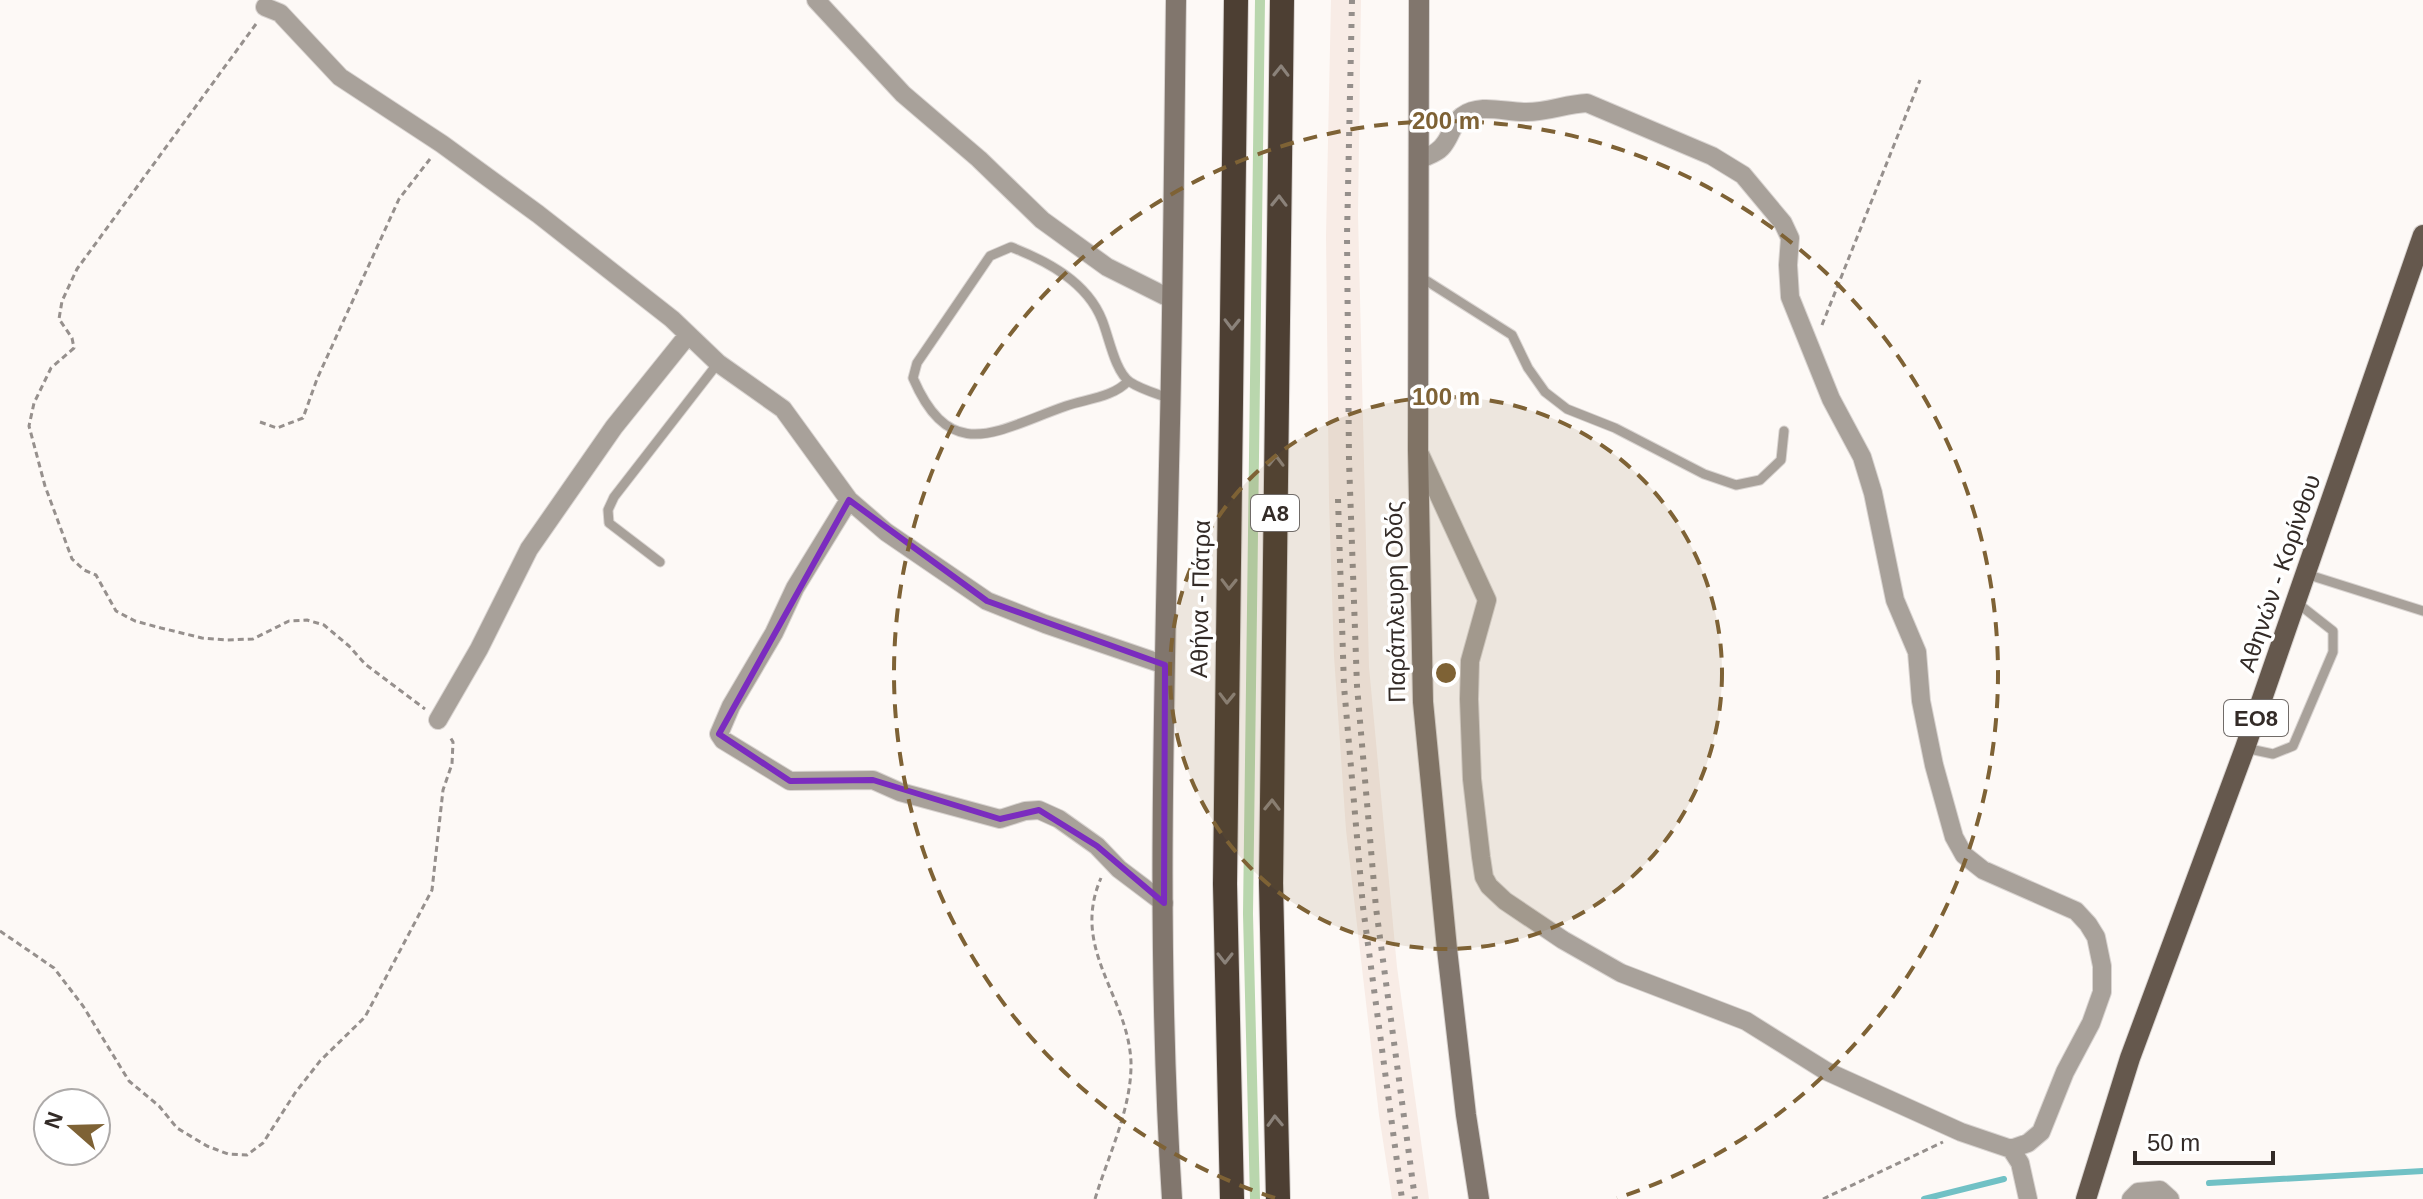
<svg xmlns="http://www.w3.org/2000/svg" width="2423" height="1199" font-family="Arial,sans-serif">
<rect width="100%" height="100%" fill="#fdf9f6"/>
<path fill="#f8ece6" d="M1331,0H1361L1358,215L1369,667L1397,967L1429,1199H1392L1379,1115L1346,830L1334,656L1329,502L1326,236Z"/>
<path fill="#b9d6ad" d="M1255,0H1265L1253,914L1260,1199H1250L1243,914Z"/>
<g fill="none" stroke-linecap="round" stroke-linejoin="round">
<path stroke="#71c1c5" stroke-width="6" d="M2209,1183L2423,1171
M1924,1199L2004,1179"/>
<g stroke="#d9d4d1" stroke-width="11">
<path id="lane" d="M1419,276L1512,335L1528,368L1545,392L1567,409L1615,428L1704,474L1736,485L1760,480L1781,460L1784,431
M1128,381C1114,397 1086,399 1066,406C997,430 951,466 913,378L917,363L990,256L1011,247C1047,261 1087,282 1102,320C1109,337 1115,372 1130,382C1142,390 1158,394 1171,399
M660,562L609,523L608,510L614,497L718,363
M2306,574L2423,611
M2245,748L2273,754L2293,746L2333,652V631L2296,602"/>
</g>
<g stroke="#d9d4d1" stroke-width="20">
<path id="street" d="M816,0L903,94L979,159L1042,220L1107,267L1171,299
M265,7L280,13L340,77L442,144L538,214L672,319L718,363L783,409L849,500L886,532L987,601L1045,624L1165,665
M1419,160C1429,155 1439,153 1445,143C1451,135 1453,123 1462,116C1480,103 1504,112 1524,112C1546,113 1565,104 1587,103L1712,156L1743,175L1783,223L1790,238L1788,265L1790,297L1831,399L1862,457L1873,493L1895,600L1917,652L1921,701L1934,765L1954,837L1964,855L1983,870L2076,911L2088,924L2096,937L2102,966V992L2091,1023L2065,1072L2041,1132L2028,1143L2011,1149
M1418,450L1487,600L1470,661L1469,699L1472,779L1481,857L1484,877L1489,886L1505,901L1563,940L1621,973L1746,1021L1826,1071L1961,1132L2011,1149L2020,1163L2028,1199
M849,500L795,588L774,633L731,706L719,734L723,740L790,781L873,780L900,792L1000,819L1025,811L1039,810L1059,819L1097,846L1119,869L1164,903
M438,720L479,649L529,549L614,427L688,335
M2131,1199L2138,1192L2160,1190L2170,1199"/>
</g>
<g stroke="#d9d4d1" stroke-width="22">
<path id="secondary" d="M1419,0L1418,450L1423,702L1447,949L1466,1115L1479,1199
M1172,1199C1156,955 1164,710 1169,466C1173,311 1174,155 1176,0"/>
</g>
<g stroke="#d9d4d1" stroke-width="22">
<path id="primary" d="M2086,1199L2130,1058L2245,748L2423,235"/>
</g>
<g stroke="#d9d4d1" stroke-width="26">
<path id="highway" d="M1232,1199L1225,884L1236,0
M1278,1199L1271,883L1282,0"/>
</g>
<path stroke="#96908d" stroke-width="3" stroke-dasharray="6 4" stroke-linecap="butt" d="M256,24L77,269L62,301L59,319L72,338L74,348L51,368L34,403L29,426L45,486L72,559L84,570L96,575L116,611L135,621L161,628L202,638L227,640L253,639L289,621L307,620L324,625L349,646L365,664L425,709
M1822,325L1920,80
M260,422L277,428L303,418L317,379L399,199L430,159
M0,931L54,968L83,1006L129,1081L159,1106L177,1128L207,1146L228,1154L247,1155L263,1143L295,1093L320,1061L365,1017L432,890L443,790L452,764L453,742L449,735
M1095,1199C1108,1156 1132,1108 1131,1062C1128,995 1070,949 1101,878
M1823,1199L1943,1142"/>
<use href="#lane" stroke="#a8a19a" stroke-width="9"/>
<use href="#street" stroke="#a8a19a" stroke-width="18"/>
<use href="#secondary" stroke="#81766d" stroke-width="20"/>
<use href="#primary" stroke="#65584d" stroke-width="20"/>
<use href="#highway" stroke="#4d3f33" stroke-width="24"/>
<path stroke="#958f8b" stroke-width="6" stroke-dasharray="4 8" stroke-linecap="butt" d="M1352,0L1347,236L1349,461L1357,686L1376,908L1415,1199
M1338,499L1344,686L1363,907L1402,1199"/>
</g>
<defs><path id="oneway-chevron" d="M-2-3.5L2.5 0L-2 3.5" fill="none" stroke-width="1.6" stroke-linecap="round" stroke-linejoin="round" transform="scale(2)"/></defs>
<g stroke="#8b827a">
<use href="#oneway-chevron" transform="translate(1281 71) rotate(-89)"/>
<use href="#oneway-chevron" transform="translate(1279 201) rotate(-89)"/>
<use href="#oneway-chevron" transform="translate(1232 324) rotate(91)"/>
<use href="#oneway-chevron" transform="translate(1276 461) rotate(-89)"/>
<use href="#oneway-chevron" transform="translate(1229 584) rotate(91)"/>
<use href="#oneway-chevron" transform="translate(1227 698) rotate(91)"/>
<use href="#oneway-chevron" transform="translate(1272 805) rotate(-89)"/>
<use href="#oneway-chevron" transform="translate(1225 958) rotate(90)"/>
<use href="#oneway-chevron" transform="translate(1275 1121) rotate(-92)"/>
</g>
<path fill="none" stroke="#7b2cbf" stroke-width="6" stroke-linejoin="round" d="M849,500L987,601L1165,665L1164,903L1097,846L1039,810L1000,819L873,780L790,781L719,734Z"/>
<circle cx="1446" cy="673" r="276" fill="#7e6235" fill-opacity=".12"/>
<g fill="none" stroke="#7e6235" stroke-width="4" stroke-dasharray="14 10">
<circle cx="1446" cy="673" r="276"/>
<path d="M1275 1198A552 552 0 1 1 1617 1198"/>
</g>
<g text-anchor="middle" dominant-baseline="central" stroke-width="7" stroke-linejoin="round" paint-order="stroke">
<g fill="#fff" stroke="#706b68" stroke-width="2">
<rect x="1251" y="495" width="48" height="36" rx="6"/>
<rect x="2224" y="700" width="64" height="36" rx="6"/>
</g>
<g font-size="22" font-weight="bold" fill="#332b27">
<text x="1275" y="513">Α8</text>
<text x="2256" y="718">ΕΟ8</text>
</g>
<g font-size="24" fill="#332b27" stroke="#fff">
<text transform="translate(2279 573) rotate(-71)">Αθηνών - Κορίνθου</text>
<text transform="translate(1200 599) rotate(-89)">Αθήνα - Πάτρα</text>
<text transform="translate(1395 602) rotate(-91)">Παράπλευρη Οδός</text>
</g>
</g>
<circle cx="1446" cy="673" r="12" fill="#7e6235" stroke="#fff" stroke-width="4"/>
<g font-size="24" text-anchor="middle" font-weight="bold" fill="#7e6235" stroke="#fff" stroke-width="7" stroke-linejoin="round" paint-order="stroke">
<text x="1446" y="129">200 m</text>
<text x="1446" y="405">100 m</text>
</g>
<g transform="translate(72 1127) rotate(290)"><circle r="38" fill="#ffffff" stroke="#adaaa9" stroke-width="2"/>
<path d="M0-6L14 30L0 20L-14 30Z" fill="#7e6235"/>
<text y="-12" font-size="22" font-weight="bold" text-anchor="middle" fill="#332b27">N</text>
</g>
<path d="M2135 1151v12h138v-12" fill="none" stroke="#332b27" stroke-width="4"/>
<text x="2147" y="1151" font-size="24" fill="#332b27" stroke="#ffffff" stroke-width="6" paint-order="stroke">50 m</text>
</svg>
